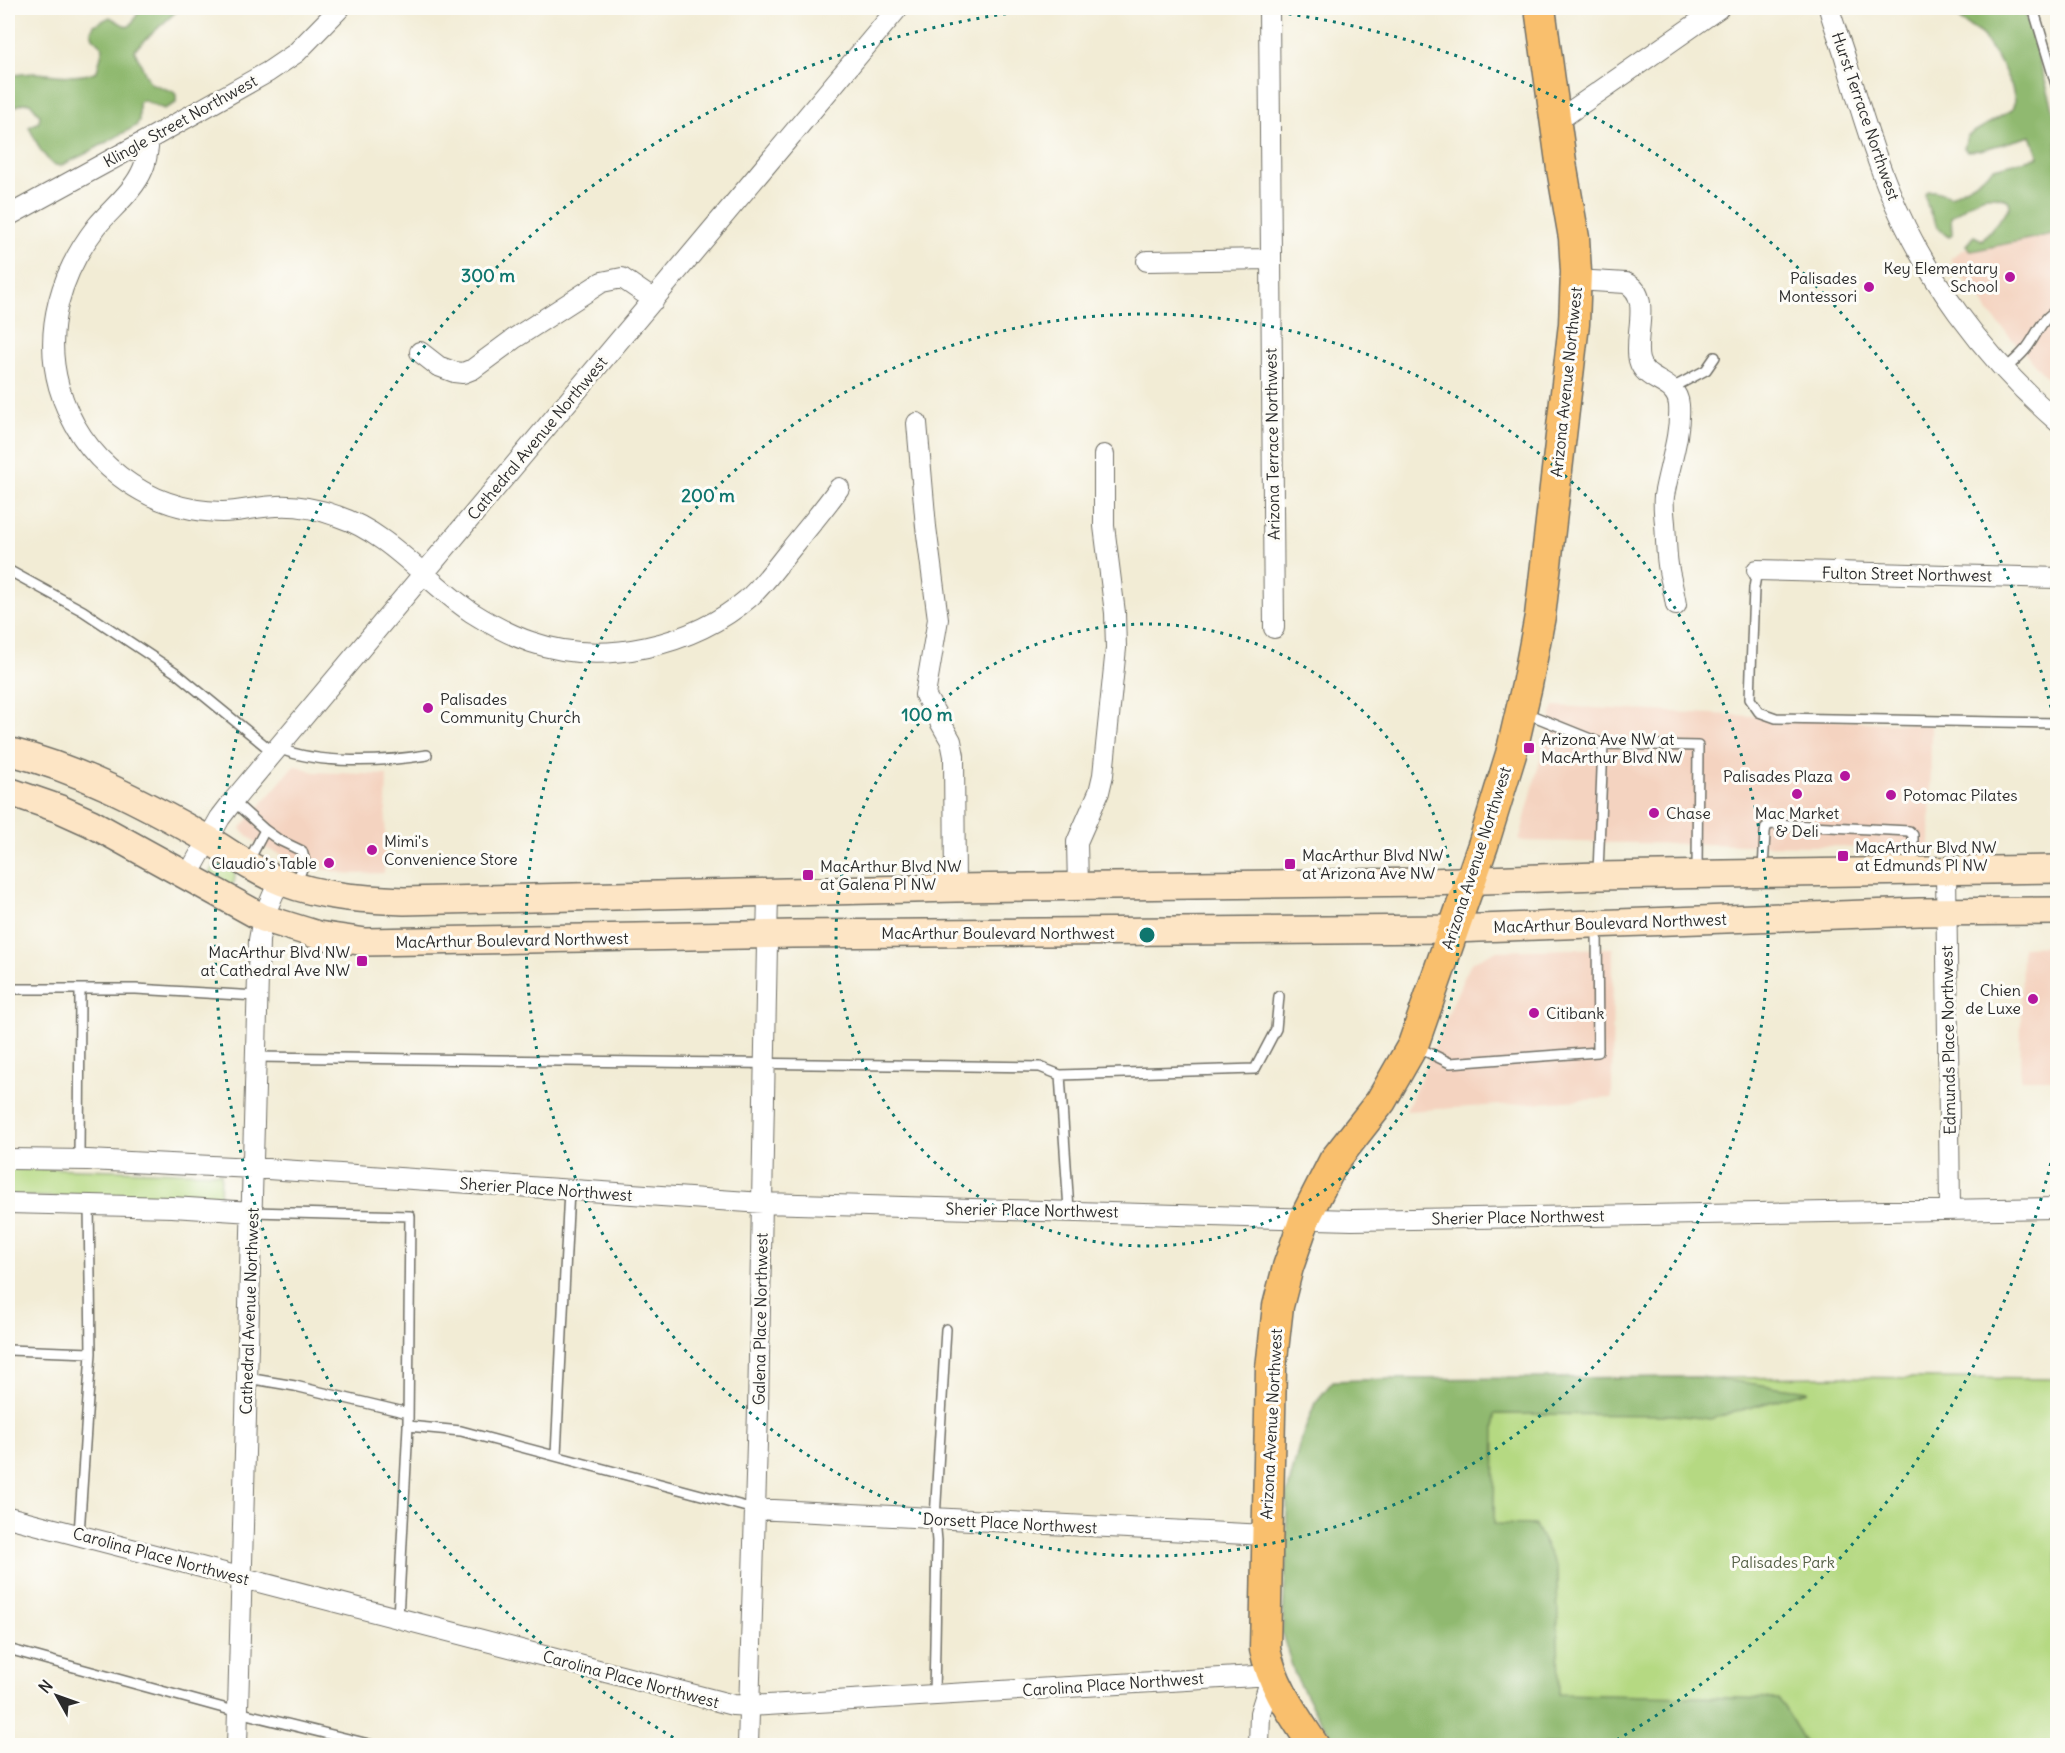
<svg xmlns="http://www.w3.org/2000/svg" width="2065" height="1753" font-family="Delius,sans-serif">
<rect width="100%" height="100%" fill="#fdfcf7"/>
<filter id="ink" filterUnits="userSpaceOnUse"><feTurbulence type="fractalNoise" baseFrequency=".0167" numOctaves="2"/><feDisplacementMap in="SourceGraphic" scale="12" xChannelSelector="R" yChannelSelector="G"/><feConvolveMatrix kernelMatrix="1 2 1 2 8 2 1 2 1" color-interpolation-filters="sRGB"/></filter>
<filter id="wash" filterUnits="userSpaceOnUse"><feTurbulence type="fractalNoise" baseFrequency=".008" numOctaves="4" result="noise"/><feDisplacementMap in="SourceGraphic" scale="24" xChannelSelector="R" yChannelSelector="G"/><feGaussianBlur stdDeviation="1.35" result="paint"/><feColorMatrix in="noise" values="0 0 0 0 0 0 0 0 0 0 0 0 0 0 0 0 0 1.4 0 .05"/><feComposite in="paint" operator="in"/></filter>
<g filter="url(#wash)">
<rect width="100%" height="100%" fill="#f2ecd5"/>
<path fill="#f4d3c0" d="M2057,191V389L1995,320L1950,258Z
M1554,706L1931,725L1930,848L1519,841Z
M295,765L314,772L387,775L384,873L347,874L314,867L260,846L240,829Z
M2057,946V1079H2020L2022,947Z
M1613,948L1612,1098L1406,1111L1465,975L1472,962L1495,951Z"/>
<path fill="#b5d982" stroke="#708256" stroke-width="1.5" d="M215,864H220L235,872C235,881 235,885 226,888L211,878L209,873Z
M8,1167L221,1173L220,1201L8,1196Z
M1823,1377L2057,1379V1745H1403L1341,1383Z"/>
<path fill="#90b970" stroke="#5e724e" stroke-width="1.5" d="M141,8H180L134,50L150,83L174,92L176,95V103L164,109L143,100L139,103V120L136,126L85,154L60,166L52,164L41,151L29,127L39,122L40,115L30,103H23L8,110V76C17,75 27,73 36,73C57,74 77,80 97,71L103,48L93,37L91,31L94,25L110,17L127,27L131,25Z
M1953,8H2024L2057,122V233L1972,251L1966,245L1974,236L1982,240L2010,207L2009,201C1984,187 1971,203 1951,217L1952,234L1949,237C1936,230 1927,209 1925,194L1928,191H1935L1951,196L1974,183L1994,168L2039,157L2031,136L1980,150L1967,151L1964,148L1967,136L2012,110L2015,100L2012,88L2002,65L1981,34L1961,21Z
M1700,1377L1809,1391L1710,1419L1674,1415L1495,1414L1494,1524L1535,1525L1557,1568L1559,1694L1779,1699L1807,1745H1338L1318,1717L1295,1675L1282,1634L1286,1563L1287,1494L1299,1446L1315,1403L1333,1381L1390,1379Z"/>
</g>
<g filter="url(#ink)">
<g fill="none" stroke-linecap="round" stroke-linejoin="round">
<g stroke="#716f66" stroke-width="12">
<path id="service" d="M2033,8L2058,91
M2004,370C2011,364 2019,357 2025,350C2036,338 2041,317 2058,310
M1672,388L1706,370L1715,357
M8,570L83,611L175,672L274,753
M1757,570L1754,588L1750,699L1759,712L1776,718L2058,723
M1526,713L1603,744L1698,746L1697,872
M278,748C319,765 384,762 427,755
M233,801L265,830L279,840L302,851L305,861L296,884
M248,862L265,830
M1763,870L1765,832L1766,827L1771,824L1909,831L1913,835V868
M1598,873L1603,744
M8,989H136L257,996
M1417,1047L1450,1063L1598,1052L1597,927
M255,1057L1040,1067L1060,1075
M79,1160L80,991
M1069,1210L1060,1075L1255,1069L1276,1029L1279,996
M252,1212L410,1216L408,1426
M8,1350L91,1353
M247,1378L295,1386L408,1413
M556,1455L569,1190
M79,1534L91,1353L89,1205
M398,1618L408,1426L461,1431L754,1509
M8,1649L238,1712L377,1746
M934,1695L937,1541L935,1519L946,1329"/>
</g>
<g stroke="#716f66" stroke-width="22">
<path id="minor" d="M1269,8L1274,628
M1829,8C1834,27 1842,45 1847,64C1859,105 1871,145 1887,185C1923,276 1984,357 2058,422
M1557,121L1719,8
M149,139C148,149 147,160 143,169C134,191 112,208 97,226C61,272 43,330 59,387C80,460 146,511 222,512C241,512 259,506 277,506C297,505 318,509 337,516C391,534 425,581 471,612C490,624 510,635 531,642C603,667 693,646 750,597C765,583 777,566 790,550C807,529 824,509 839,488
M8,216L149,139L268,72L296,53L340,8
M1147,261L1270,259
M1576,280L1626,283C1653,296 1633,336 1639,360C1645,384 1677,379 1679,405C1681,436 1669,466 1664,496C1663,505 1664,514 1665,523C1666,537 1666,551 1668,565C1670,578 1674,591 1676,605
M420,352L438,366L454,372L463,373L473,369L515,338L602,282L622,278L654,300
M917,423L926,527L938,619L925,695L951,741L954,756L955,888
M1757,570L2058,578
M1946,871L1950,1209
M187,877L220,818L233,801L898,8
M1078,887L1077,842L1099,792L1103,775L1116,648L1115,613L1104,526V455
M8,1159L88,1160L253,1168L763,1203L1352,1220L2058,1208
M8,1203L172,1207L252,1212
M754,1509L1266,1535
M8,1517L733,1705L749,1706L1272,1675L1260,1713L1259,1746
M237,1746L259,940L263,918L279,881
M748,1746L758,1409L768,892"/>
</g>
<g stroke="#716f66" stroke-width="30">
<path id="secondary" d="M8,751C79,769 144,803 207,839C232,854 256,872 283,882C323,897 362,899 404,901L955,888L1429,882L1598,876L2058,869
M8,791L60,809L91,823L263,918L318,935L366,942L792,934L1453,929L1919,912L2058,911"/>
</g>
<g stroke="#716f66" stroke-width="33">
<path id="primary" d="M1314,1746C1294,1715 1272,1685 1265,1649L1271,1368L1278,1306L1288,1267L1305,1218L1334,1161L1381,1101L1413,1045L1483,845L1511,754L1527,685L1540,616L1574,324L1576,272L1574,238L1562,169L1540,8"/>
</g>
<use href="#service" stroke="#fff" stroke-width="9"/>
<use href="#minor" stroke="#fff" stroke-width="20"/>
<use href="#secondary" stroke="#fde5c5" stroke-width="27"/>
<use href="#primary" stroke="#f9bf6d" stroke-width="30"/>
</g>
</g>
<g fill="none" stroke="#0f766e" stroke-width="3" stroke-dasharray="3 6">
<circle cx="1147" cy="935" r="311"/>
<circle cx="1147" cy="935" r="621"/>
<path d="M2057 1137A932 932 0 0 1 1613 1742M681 1742A932 932 0 0 1 1050 8M1244 8A932 932 0 0 1 2057 733"/>
</g>
<g fill="#b5179e" stroke="#fdfcf7" stroke-width="2">
<circle cx="2010" cy="277" r="6"/>
<circle cx="1869" cy="287" r="6"/>
<circle cx="428" cy="708" r="6"/>
<rect x="1523" y="742" width="12" height="12" rx="3"/>
<circle cx="1845" cy="776" r="6"/>
<circle cx="1797" cy="794" r="6"/>
<circle cx="1891" cy="795" r="6"/>
<circle cx="1654" cy="813" r="6"/>
<circle cx="372" cy="850" r="6"/>
<rect x="1837" y="850" width="12" height="12" rx="3"/>
<circle cx="329" cy="863" r="6"/>
<rect x="1284" y="858" width="12" height="12" rx="3"/>
<rect x="802" y="869" width="12" height="12" rx="3"/>
<rect x="356" y="955" width="12" height="12" rx="3"/>
<circle cx="2033" cy="999" r="6"/>
<circle cx="1534" cy="1013" r="6"/>
</g>
<g text-anchor="middle" dominant-baseline="central" stroke-width="6" stroke-linejoin="round" paint-order="stroke">
<g font-size="16" fill="#2b2b2b" stroke="#fdfcf7">
<text transform="translate(1866 116) rotate(71)">Hurst Terrace Northwest</text>
<text transform="translate(180 121) rotate(-29)">Klingle Street Northwest</text>
<text transform="translate(1566 382) rotate(-84)">Arizona Avenue Northwest</text>
<text transform="translate(537 438) rotate(-50)">Cathedral Avenue Northwest</text>
<text transform="translate(1272 444) rotate(-91)">Arizona Terrace Northwest</text>
<text transform="translate(1907 574) rotate(1)">Fulton Street Northwest</text>
<text transform="translate(1476 858) rotate(-72)">Arizona Avenue Northwest</text>
<text transform="translate(1610 923) rotate(-2)">MacArthur Boulevard Northwest</text>
<text x="998" y="933">MacArthur Boulevard Northwest</text>
<text transform="translate(512 940) rotate(-1)">MacArthur Boulevard Northwest</text>
<text transform="translate(1948 1040) rotate(-91)">Edmunds Place Northwest</text>
<text transform="translate(546 1189) rotate(4)">Sherier Place Northwest</text>
<text transform="translate(1032 1210) rotate(1)">Sherier Place Northwest</text>
<text transform="translate(1518 1217) rotate(-1)">Sherier Place Northwest</text>
<text transform="translate(249 1311) rotate(-88)">Cathedral Avenue Northwest</text>
<text transform="translate(760 1319) rotate(-89)">Galena Place Northwest</text>
<text transform="translate(1271 1424) rotate(-87)">Arizona Avenue Northwest</text>
<text transform="translate(1010 1523) rotate(3)">Dorsett Place Northwest</text>
<text transform="translate(161 1556) rotate(15)">Carolina Place Northwest</text>
<text transform="translate(631 1679) rotate(15)">Carolina Place Northwest</text>
<text transform="translate(1113 1684) rotate(-4)">Carolina Place Northwest</text>
</g>
<g font-size="16" fill="#2b2b2b" stroke="#fdfcf7" text-anchor="start">
<text x="1998" y="268" text-anchor="end">Key Elementary<tspan x="1998" dy="18">School</tspan></text>
<text x="1857" y="278" text-anchor="end">Palisades<tspan x="1857" dy="18">Montessori</tspan></text>
<text x="440" y="699">Palisades<tspan x="440" dy="18">Community Church</tspan></text>
<text x="1541" y="739">Arizona Ave NW at<tspan x="1541" dy="18">MacArthur Blvd NW</tspan></text>
<text x="1833" y="776" text-anchor="end">Palisades Plaza</text>
<text x="1903" y="795">Potomac Pilates</text>
<text x="1666" y="813">Chase</text>
<text x="1797" y="813" text-anchor="middle">Mac Market<tspan x="1797" dy="18">&amp; Deli</tspan></text>
<text x="384" y="841">Mimi's<tspan x="384" dy="18">Convenience Store</tspan></text>
<text x="1855" y="847">MacArthur Blvd NW<tspan x="1855" dy="18">at Edmunds Pl NW</tspan></text>
<text x="1302" y="855">MacArthur Blvd NW<tspan x="1302" dy="18">at Arizona Ave NW</tspan></text>
<text x="317" y="863" text-anchor="end">Claudio's Table</text>
<text x="820" y="866">MacArthur Blvd NW<tspan x="820" dy="18">at Galena Pl NW</tspan></text>
<text x="350" y="952" text-anchor="end">MacArthur Blvd NW<tspan x="350" dy="18">at Cathedral Ave NW</tspan></text>
<text x="2021" y="990" text-anchor="end">Chien<tspan x="2021" dy="18">de Luxe</tspan></text>
<text x="1546" y="1013">Citibank</text>
</g>
<g font-size="16" fill="#545f45" stroke="#fdfcf7">
<text x="1783" y="1562">Palisades Park</text>
</g>
</g>
<circle cx="1147" cy="935" r="9" fill="#0f766e" stroke="#fdfcf7" stroke-width="3"/>
<g font-size="18" text-anchor="middle" font-weight="bold" fill="#0f766e" stroke="#fdfcf7" stroke-width="6" stroke-linejoin="round" paint-order="stroke">
<text x="488" y="282">300 m</text>
<text x="708" y="502">200 m</text>
<text x="927" y="721">100 m</text>
</g>
<rect width="2065" height="1753" fill="none" stroke="#fdfcf7" stroke-width="30"/>
<g transform="translate(57 1696) rotate(310)" stroke="#fdfcf7" stroke-width="4.5" paint-order="stroke">
<path d="M0-4.5L10 22L0 15L-10 22Z" fill="#2b2b2b"/>
<text y="-9" font-size="16" font-weight="bold" text-anchor="middle" fill="#2b2b2b">N</text>
</g>
</svg>
